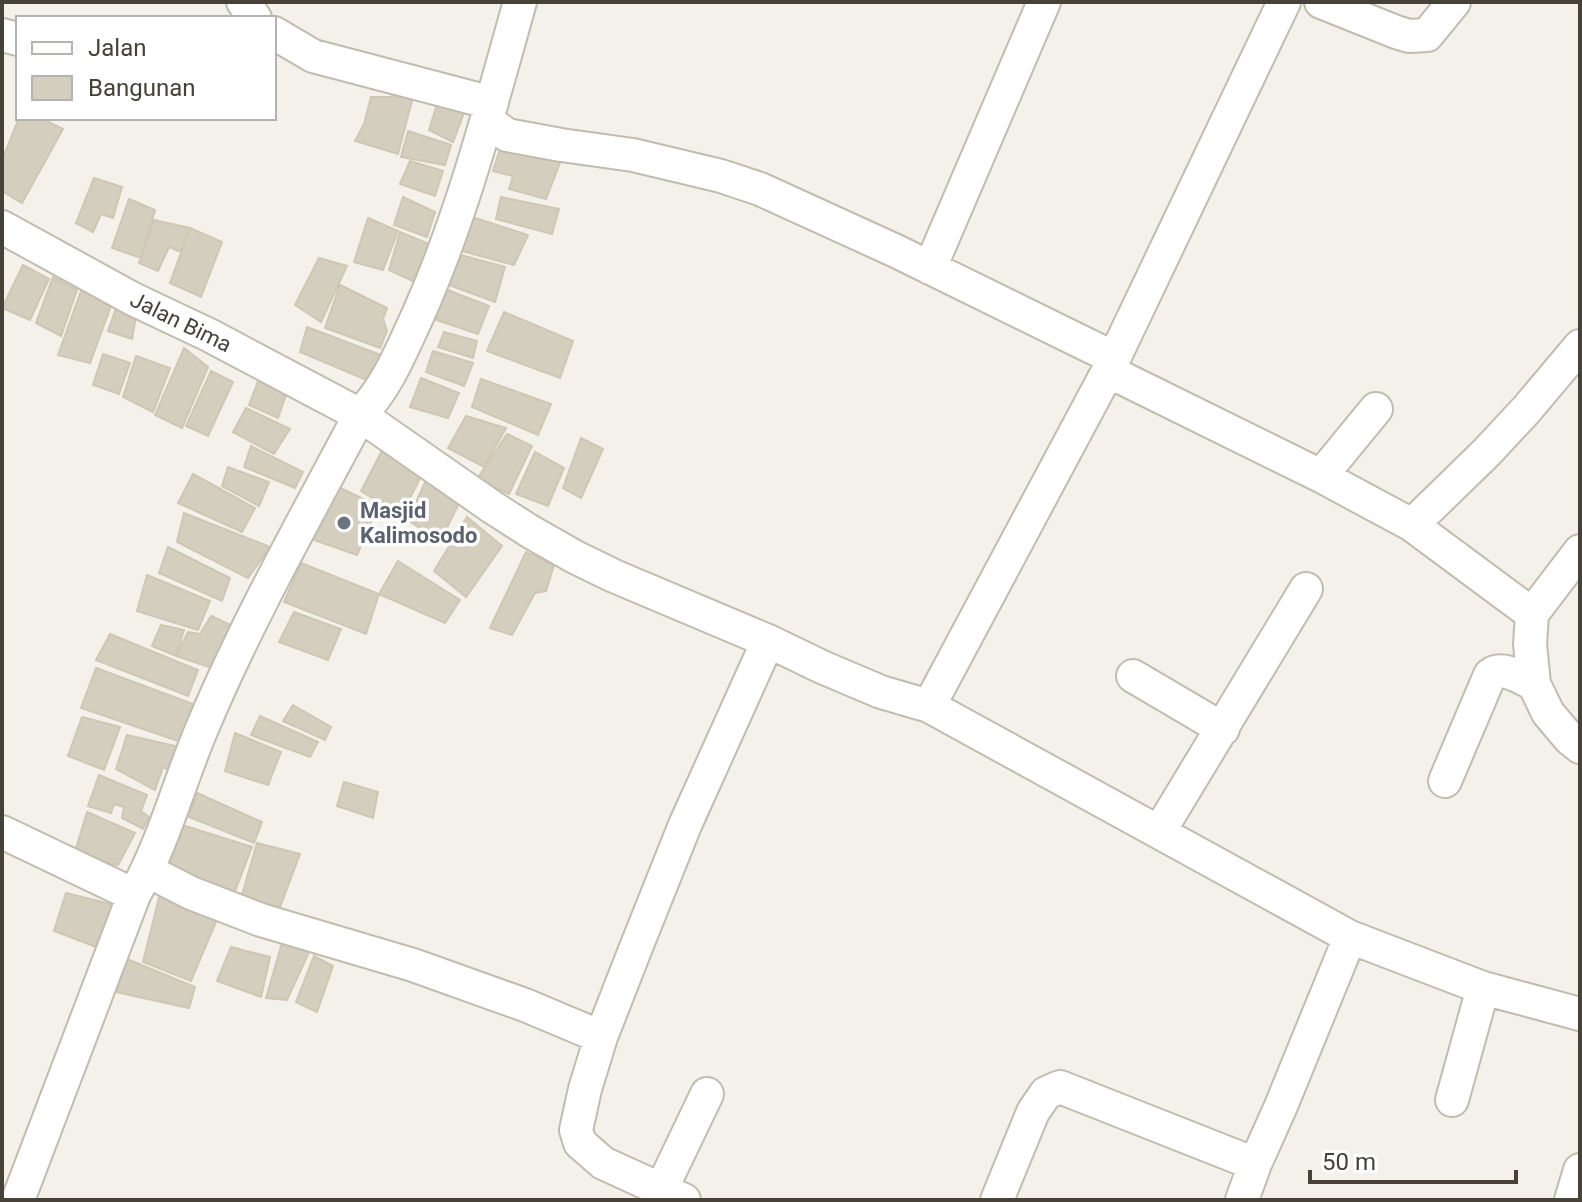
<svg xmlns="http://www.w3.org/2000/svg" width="1582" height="1202" font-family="Roboto,sans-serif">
<rect width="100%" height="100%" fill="#f3f1e9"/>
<path fill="#d4cebf" stroke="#cfc6b3" stroke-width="2" d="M394,88L414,93L398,154L355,141L364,124L371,97H392Z
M439,98L465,110L453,142L429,130Z
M19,118H40L63,129L22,203L2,191V160Z
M408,131L451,145L445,165L401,157Z
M502,143L561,160L546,199L509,189L513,176L493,171Z
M410,161L443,171L435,196L400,184Z
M94,178L122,187L113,218L101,214L93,232L76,223Z
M403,197L435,212L427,237L394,225Z
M501,197L559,209L552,234L496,219Z
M129,199L155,210L141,258L112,248Z
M472,217L528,235L514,265L462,251Z
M368,218L398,231L383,270L354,262Z
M154,220L190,228L181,252L169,247L158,271L139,263Z
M190,228L222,242L201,297L170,283Z
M400,232L436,247L421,285L389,270Z
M457,254L505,267L495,302L446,284Z
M319,258L347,266L321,322L295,305Z
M23,265L49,279L30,320L2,308Z
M53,277L77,290L61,336L36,323Z
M340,285L387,308L383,319L387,331L380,348L325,328Z
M440,287L489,306L478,334L431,318Z
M81,291L112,303L90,363L58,355Z
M116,308L136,317L132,339L108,331Z
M504,312L573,341L560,378L487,351Z
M307,327L381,355L371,382L300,352Z
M444,332L477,341L473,358L438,347Z
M184,348L208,367L182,428L155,415Z
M433,351L473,363L464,386L426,372Z
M103,354L130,363L119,394L93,385Z
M136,356L170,368L153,412L123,397Z
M211,371L233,382L208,436L186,426Z
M260,376L288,389L278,418L249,405Z
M421,378L459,393L448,418L410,407Z
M481,379L551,404L538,435L472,407Z
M246,408L290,429L274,454L233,432Z
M466,416L506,428L484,467L448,448Z
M507,434L532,446L509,494L477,479Z
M581,438L603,449L581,498L563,488Z
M385,445L424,470L401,516L361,491Z
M251,446L303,472L295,488L244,467Z
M535,452L564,468L548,506L516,494Z
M228,467L269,482L259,506L222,486Z
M193,474L255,508L242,532L178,503Z
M427,478L460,501L440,542L408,520Z
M332,484L378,506L357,555L311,539Z
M184,513L270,547L248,578L177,542Z
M467,517L502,546L466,597L434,571Z
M168,547L230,578L222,601L159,573Z
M526,552L554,565L546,591L535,593L512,635L490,628Z
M398,561L460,600L445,623L379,594Z
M301,563L379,594L366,634L284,602Z
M147,575L210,601L198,630L137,611Z
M294,612L341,629L328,660L279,642Z
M211,616L235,627L215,669L176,656L188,632L200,634Z
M161,625L184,630L176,656L152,646Z
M110,634L198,670L188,696L96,660Z
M96,668L201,707L181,742L81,708Z
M293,705L331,727L325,740L283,721Z
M260,716L318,742L310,757L251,735Z
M82,717L120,727L104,770L68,756Z
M235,733L281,752L268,785L225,771Z
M127,735L184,748L177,775L163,767L155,790L116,769Z
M99,775L147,795L141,811L149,817L143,829L122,818L124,807L114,804L111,813L88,806Z
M344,782L378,792L373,818L337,806Z
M197,793L262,822L254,843L189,817Z
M87,812L135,833L118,865L74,855Z
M179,824L252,847L233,896L168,873Z
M257,843L300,854L277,915L240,902Z
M66,893L114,905L96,947L54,931Z
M160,894L218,917L191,981L143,962Z
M282,943L310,950L287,1000L266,998Z
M231,947L270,957L261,997L217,981Z
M314,956L333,966L317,1012L296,1002Z
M127,959L195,987L189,1008L116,992Z"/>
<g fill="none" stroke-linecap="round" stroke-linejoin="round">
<g stroke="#c1bcaf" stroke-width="36">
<path id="minor" d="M243,2L255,18
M1321,2L1396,32L1409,36L1427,35L1454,2
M274,33L313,56L492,103
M2,35L18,39
M488,121L507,135L561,145L633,155L721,176L760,189L896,251L1114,358
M2,227L133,299L209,335L360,415L492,507L531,532L575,557L614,576L768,641L822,667L881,692L929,706L1350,937L1483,988L1580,1014
M930,268L1044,2
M1108,371L1321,476L1412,525L1532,614
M1321,476L1376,409
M1412,525L1487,452L1527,409L1580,346
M1580,551L1532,614L1530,644L1534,684L1548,713L1570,739L1580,747
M1133,676L1223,729
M929,706L1108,371L1284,2
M1445,781L1490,675C1502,665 1521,678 1534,684
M2,832L134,895
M1159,832L1306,589
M148,871L191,893L261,920L413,965L525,1005L601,1037
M1452,1100L1483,988
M661,1190L707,1094
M18,1200L134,895C164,842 179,782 203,726C248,619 306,517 360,415C388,386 401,351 418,315C463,214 490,108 520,2
M684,1200L603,1163L580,1143L576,1130L585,1089L601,1037L635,950L685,825L768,641
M997,1200L1033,1112L1046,1093L1060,1087L1255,1164
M1242,1200L1255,1164L1281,1106L1350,937
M1571,1200L1580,1170"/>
</g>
<use href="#minor" stroke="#fff" stroke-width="32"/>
</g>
<circle fill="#6b7280" stroke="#fff" stroke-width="3" cx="344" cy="523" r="8"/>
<g text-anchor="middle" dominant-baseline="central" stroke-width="7" stroke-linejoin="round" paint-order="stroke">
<g font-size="22" fill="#474238" stroke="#fff">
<text transform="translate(181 322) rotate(26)">Jalan Bima</text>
</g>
<g font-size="22" font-weight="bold" fill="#5b616d" stroke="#fff" text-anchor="start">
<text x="360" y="510">Masjid<tspan x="360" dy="25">Kalimosodo</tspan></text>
</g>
</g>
<rect width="1582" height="1202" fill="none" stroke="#474238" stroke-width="8"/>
<rect x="16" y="16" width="260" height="104" fill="#ffffff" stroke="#b5b3af" stroke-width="2"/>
<rect x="32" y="42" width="40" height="12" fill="#ffffff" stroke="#b5b3af" stroke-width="2"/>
<text x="88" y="56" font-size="24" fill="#474238">Jalan</text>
<rect x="32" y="76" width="40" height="24" fill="#d4cebf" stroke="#b5b3af" stroke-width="2"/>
<text x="88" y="96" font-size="24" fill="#474238">Bangunan</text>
<path d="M1310 1170v12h206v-12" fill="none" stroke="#474238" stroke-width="4"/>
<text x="1322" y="1170" font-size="24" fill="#474238" stroke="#ffffff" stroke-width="6" paint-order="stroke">50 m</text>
</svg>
